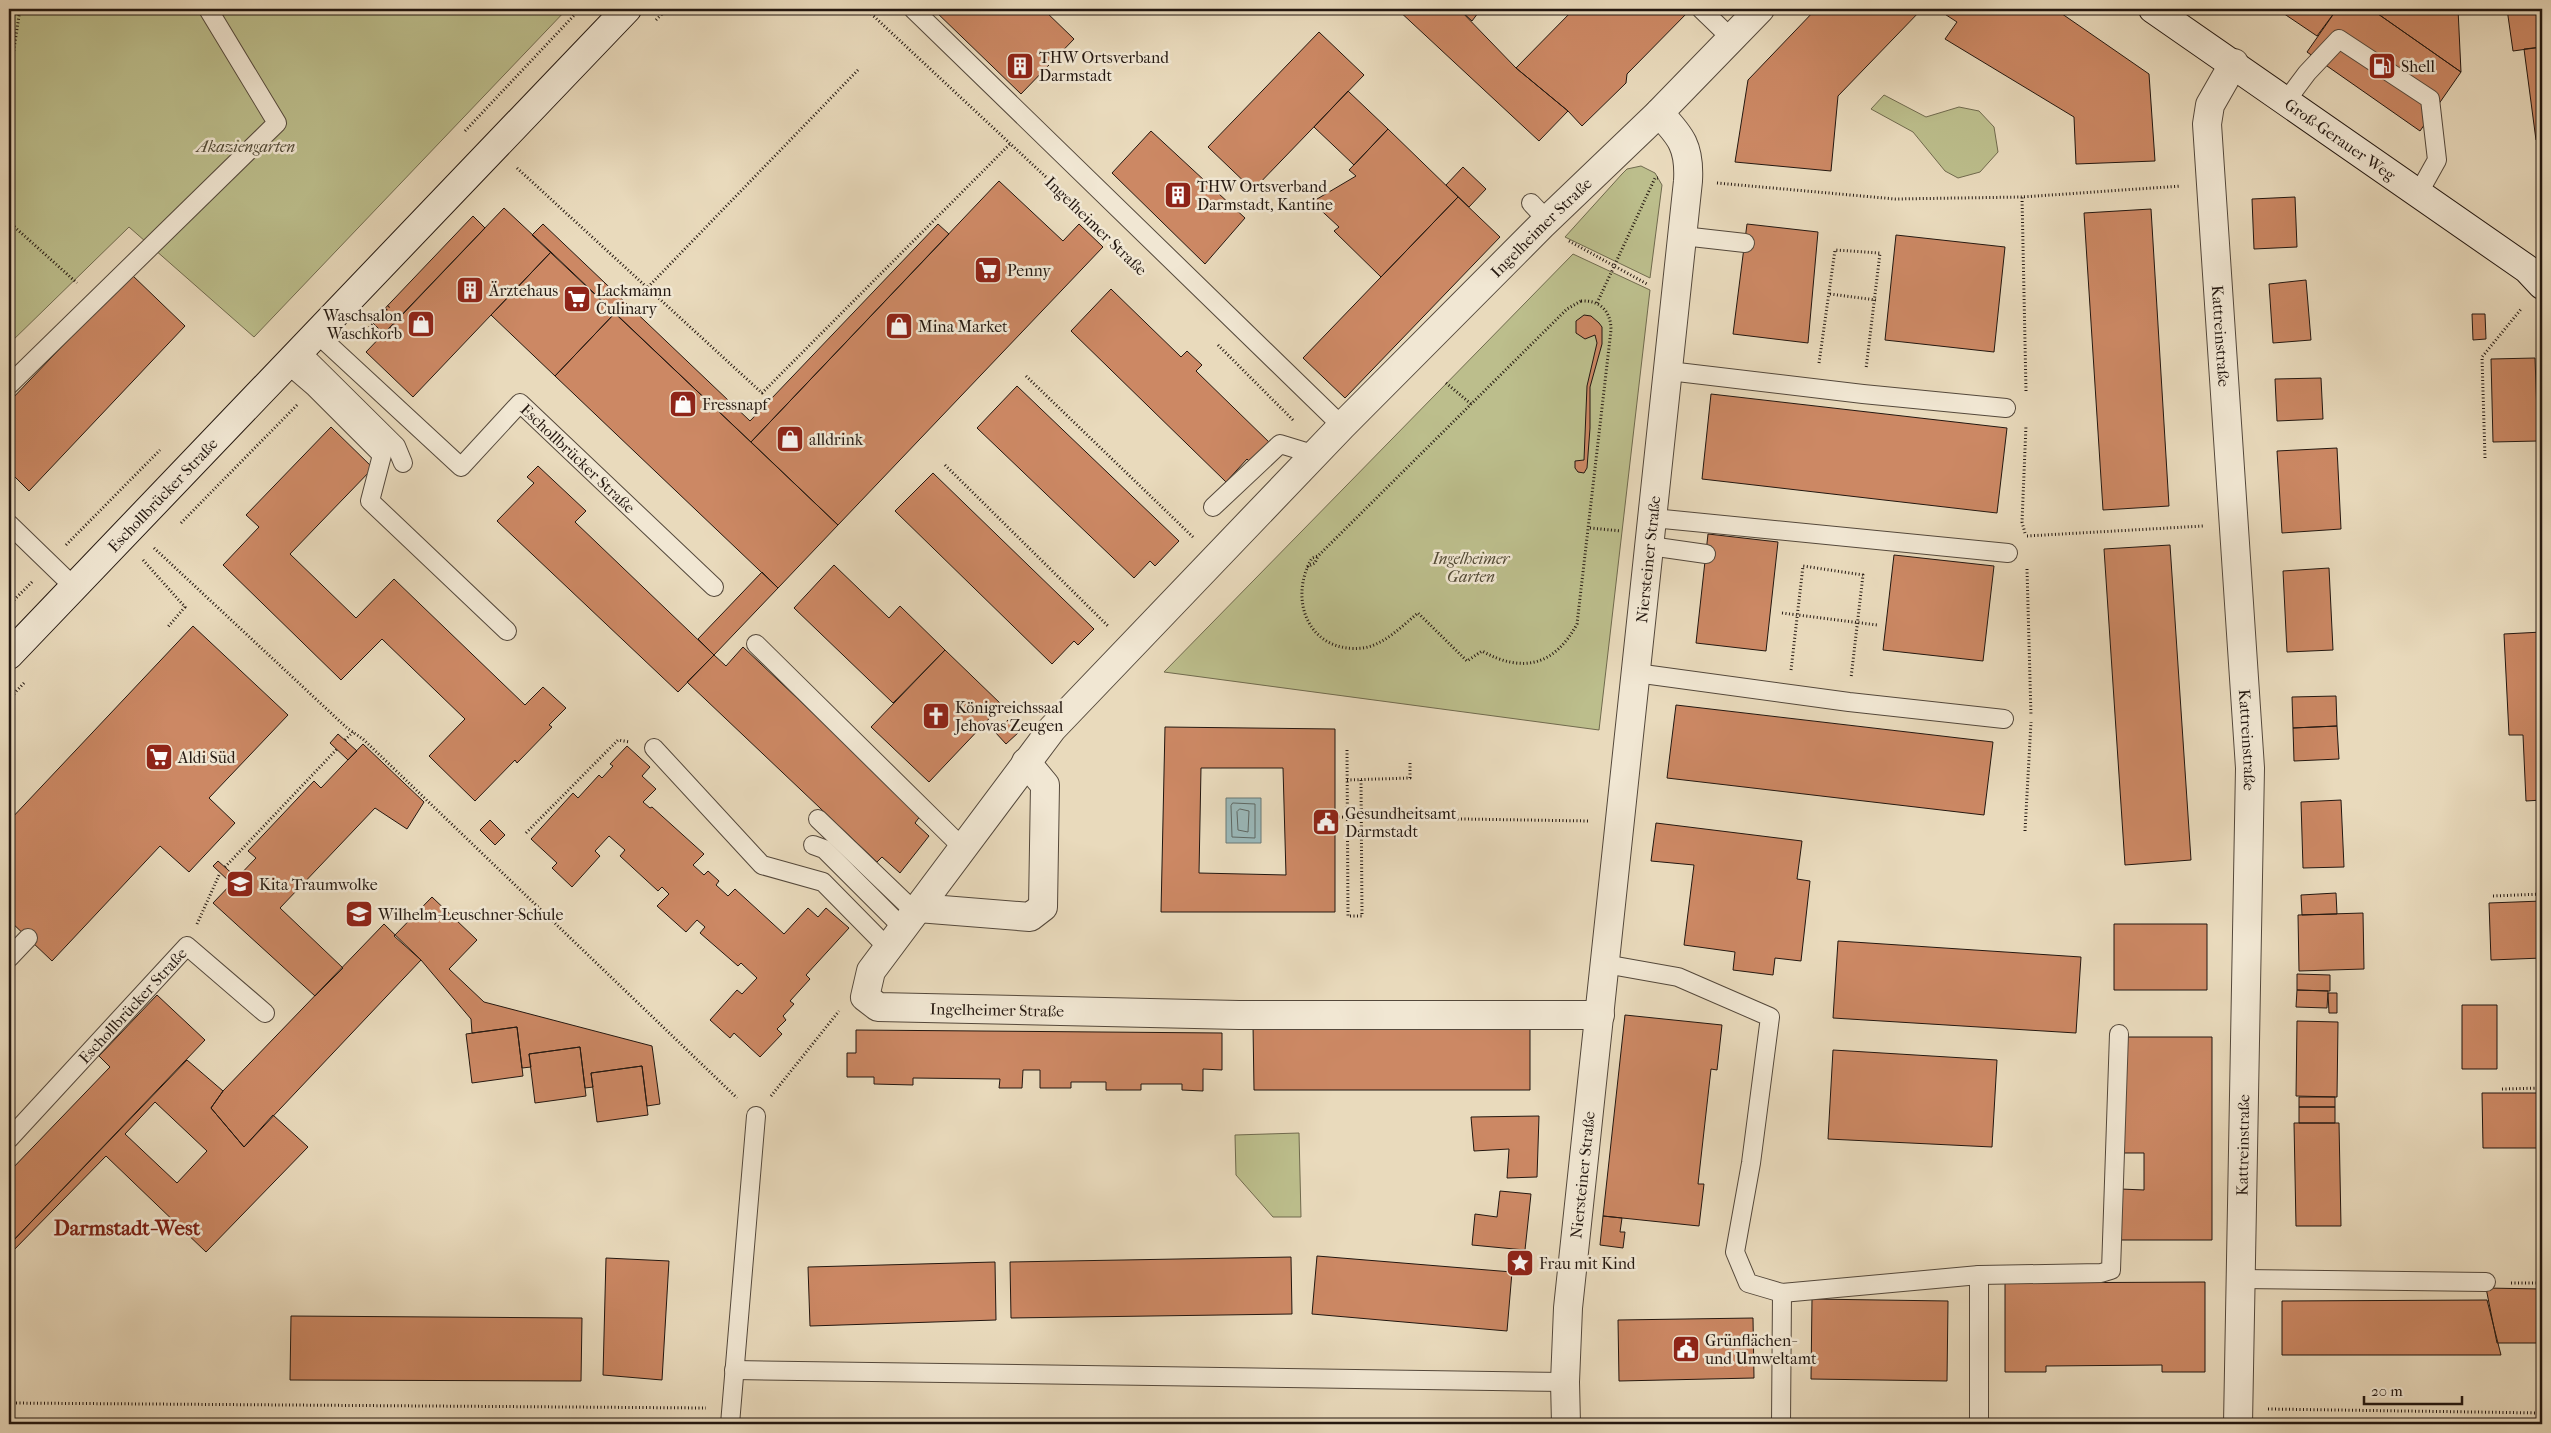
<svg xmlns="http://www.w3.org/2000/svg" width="2551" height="1433" font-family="'IM FELL French Canon',serif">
<rect width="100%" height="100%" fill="#e9dabc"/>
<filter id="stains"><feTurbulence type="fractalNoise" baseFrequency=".004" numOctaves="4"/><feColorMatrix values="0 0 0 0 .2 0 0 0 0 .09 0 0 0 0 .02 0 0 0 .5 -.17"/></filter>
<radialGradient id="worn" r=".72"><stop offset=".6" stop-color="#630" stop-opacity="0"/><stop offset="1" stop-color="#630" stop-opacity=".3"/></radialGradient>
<path fill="#bcbe8c" stroke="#706a4e" d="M9,9H567L254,337L129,227L9,344Z
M1884,95L1926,117L1959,107L1979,111L1994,127L1998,152L1980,172L1958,178L1945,171L1913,132L1871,109Z
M1641,166L1655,173L1662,185L1650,278L1565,237L1622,174L1627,169Z
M1573,254L1650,290L1599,730L1164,672Z
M1299,1133L1301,1217H1273L1236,1175L1235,1135Z"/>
<path fill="#9ab8b9" stroke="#6a7875" d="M1226,798H1261V843H1226Z"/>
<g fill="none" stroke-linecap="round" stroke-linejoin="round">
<path stroke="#5e6864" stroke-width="1" d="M1233,803L1255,804V838L1232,837L1231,806Z
M1240,809L1249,811L1248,832L1238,830L1237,812Z"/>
</g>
<path fill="#cc8864" stroke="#231710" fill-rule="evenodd" d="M933,9H1043L1074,39L1021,94Z
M1397,9H1459L1516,68L1568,111L1539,141Z
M1459,9H1481L1472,21Z
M1574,9H1691L1627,74L1626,83L1582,126L1568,111L1516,68Z
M1816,9H1922L1838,96L1831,171L1735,162L1748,80Z
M1937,9H2055L2149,74L2155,161L2076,164L2074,117L1945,39L1957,22Z
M2277,9H2337L2317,36Z
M2337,9H2371L2461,72L2420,131L2307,52Z
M2371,9H2458L2461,72Z
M2507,9H2542V47L2513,51Z
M1319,32L1364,75L1253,190L1208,147Z
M2542,47V139L2536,140L2524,49Z
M1348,91L1388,129L1354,165L1314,127Z
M1388,129L1458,197L1381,277L1334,231L1339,227L1312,202L1356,176L1349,170Z
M1151,131L1245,218L1205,264L1112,173Z
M1463,167L1486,189L1469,207L1446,185Z
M999,181L1063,241L1079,224L1103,247L838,525L751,442Z
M1458,197L1500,237L1345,398L1303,358Z
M2295,197L2297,247L2254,249L2252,199Z
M504,208L551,252L413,397L366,352Z
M2151,209L2169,506L2103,510L2084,213Z
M473,216L485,228L384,334L372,322Z
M543,224L750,421L938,224L949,234L751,442L532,235Z
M1747,224L1818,232L1808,343L1733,334Z
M1896,235L2005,247L1994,352L1885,340Z
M551,252L615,313L555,376L491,315Z
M131,274L185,326L29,491L9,471V402Z
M2306,280L2311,340L2273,343L2269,284Z
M1111,289L1181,357L1187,351L1202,365L1196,371L1272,445L1253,465L1247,459L1226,482L1071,331Z
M615,313L838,525L778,588L555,376Z
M2472,314H2485L2486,339L2473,340Z
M1584,315L1591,316L1599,323L1602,327V344L1590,387V428L1587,468L1584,473L1578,472L1575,468V461L1584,460L1587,386L1597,343L1595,335L1585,339L1576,333V321Z
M2535,358L2538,441L2493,442L2491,359Z
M2321,378L2323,419L2277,421L2275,379Z
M1017,386L1179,541L1155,566L1150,561L1134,578L977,428Z
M1711,394L2007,428L1997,513L1702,479Z
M331,427L373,468L290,554L356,618L394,579L525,705L543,687L566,708L549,725L552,727L517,763L515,760L475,801L429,756L465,719L382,639L341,680L223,565L259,527L246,515Z
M2337,448L2341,529L2282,533L2277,451Z
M538,466L586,511L575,522L714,655L678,692L497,521L534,483L527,477Z
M933,473L1094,629L1078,645L1074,641L1052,664L895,511Z
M1708,534L1778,542L1766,651L1696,643Z
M2170,545L2191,860L2125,865L2104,549Z
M1894,555L1994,566L1983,661L1883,650Z
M834,565L889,618L900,606L945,650L893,703L794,608Z
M2329,568L2333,650L2287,652L2283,571Z
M762,572L778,588L714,655L698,639Z
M193,626L288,715L209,798L235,823L189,872L160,846L52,961L9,920V821Z
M2542,632V800L2526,801L2523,735H2509L2504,634Z
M743,647L921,815L915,823L929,836L900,873L882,857L877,862L687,682L714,655L726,666Z
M945,650L1002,705L929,782L871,727Z
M2336,696L2337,726L2293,728L2292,697Z
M1676,705L1993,742L1984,815L1667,778Z
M1008,720L1019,732L1006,744L995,732Z
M2337,726L2339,759L2294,761L2293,728Z
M1165,727L1335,729V912H1161ZM1201,768H1283L1286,875L1199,873Z
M338,734L357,751L348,760L330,743Z
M363,744L424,802L407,829L375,808L280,908L343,968L315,996L213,903L256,858L248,851L314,781L321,788Z
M627,746L650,767L642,776L656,789L643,802L650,808L652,807L704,854L693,865L704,875L708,871L719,881L716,885L728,896L735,889L784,934L808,908L818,917L826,908L849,928L806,975L810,979L790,1001L794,1004L783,1016L786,1020L777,1029L782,1034L760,1057L734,1033L730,1038L710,1020L737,990L742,994L757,978L741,963L738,966L700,933L705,927L697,920L686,932L657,906L669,894L662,887L658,891L620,856L625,850L609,836L595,851L600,856L572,887L552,868L557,863L531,839L573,793L578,798L599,775L602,778L613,766L610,764Z
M2341,800L2344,867L2303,868L2301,802Z
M490,820L505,835L495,845L480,830Z
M1656,823L1802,841L1797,879L1810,881L1801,961L1775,958L1773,975L1733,970L1735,952L1684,945L1694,865L1651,861Z
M218,861L236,877L231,883L213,866Z
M2336,893L2337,914L2302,915L2301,895Z
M432,897L477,940L449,969L484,1002L652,1046L660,1104L647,1106L642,1066L591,1073L593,1087L585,1088L580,1047L529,1054L531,1067L522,1068L517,1027L472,1033L471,1019L421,960L394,936Z
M2542,901V958L2491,960L2489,903Z
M2363,913L2364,969L2299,971L2298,915Z
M384,924L421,960L244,1147L211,1108L223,1091Z
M2114,924H2207V990H2114Z
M1838,941L2081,957L2076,1033L1833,1018Z
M2297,974L2330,975V991L2297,990Z
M2297,990L2328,991L2327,1008L2296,1007Z
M2328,993H2337V1013H2329Z
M157,995L205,1040L9,1245V1172L110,1067L99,1056Z
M2462,1005H2497V1069H2462Z
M1625,1015L1722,1025L1717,1070L1711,1069L1698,1184H1704L1699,1226L1603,1216Z
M2297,1021L2338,1022L2337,1097L2296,1096Z
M1253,1025H1530V1090H1254Z
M517,1027L523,1076L472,1083L466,1034Z
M856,1030L1222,1033V1070L1203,1069V1091L1182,1090V1084H1141V1090H1106V1082H1071V1088H1040V1070H1023L1022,1088H999L1000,1079L913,1078V1085L874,1084V1077H847V1053H856Z
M2121,1037H2212V1240H2121V1189L2144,1190V1153H2121Z
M580,1047L586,1096L535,1103L529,1054Z
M1833,1050L1997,1060L1992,1147L1828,1139Z
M187,1060L223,1091L211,1108L244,1147L273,1115L308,1147L206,1252L106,1156L9,1255V1245ZM155,1102L207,1151L177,1183L125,1134Z
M642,1066L648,1115L597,1122L591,1073Z
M2482,1093H2542V1148H2483Z
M2299,1097H2335V1107H2299Z
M2299,1107H2335V1123H2299Z
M1539,1116L1537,1177L1507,1178L1509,1149L1474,1151L1471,1117Z
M2294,1123H2339L2341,1226H2296Z
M1500,1191L1531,1194L1525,1250L1472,1245L1475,1214L1497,1217Z
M1603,1216L1622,1218L1620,1232H1625L1623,1248L1600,1245Z
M1317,1256L1512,1272L1507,1331L1312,1314Z
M1291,1257L1292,1314L1011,1318L1010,1262Z
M606,1258L669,1261L662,1380L603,1375Z
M995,1262L996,1320L810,1326L808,1267Z
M2205,1282V1372H2162V1365L2046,1366V1372H2005V1283Z
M2486,1288L2542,1289V1343H2497Z
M1812,1299L1948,1301L1947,1381L1811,1379Z
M2487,1300L2501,1355H2282V1301Z
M291,1316L582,1318L581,1381L290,1380Z
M1753,1318L1754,1378L1619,1381L1618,1320Z"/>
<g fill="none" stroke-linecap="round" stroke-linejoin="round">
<g stroke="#54483b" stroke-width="20">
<g id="service">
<path d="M913,9L1342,426"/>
<path d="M1701,9L1731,38"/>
<path d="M2286,101L2307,73L2339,39L2430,99L2437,160L2418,194"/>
<path d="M1531,203L1547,220"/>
<path d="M1683,236L1745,243"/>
<path id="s1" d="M315,332L461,467L520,403L714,587"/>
<path d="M299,350L396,446L403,463"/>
<path d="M286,363L314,387L382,455L370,501L507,631"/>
<path d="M1669,371L1863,394L2006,408"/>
<path d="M9,385L277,123L208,9"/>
<path d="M1213,507L1280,444L1316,455"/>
<path d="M1653,518L2008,553"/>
<path d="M9,524L73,586"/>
<path d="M1650,546L1706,554"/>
<path d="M756,644L963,848"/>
<path d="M1636,673L1849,702L2004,719"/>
<path d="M654,748L762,865L823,882L888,948"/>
<path d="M818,819L915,912"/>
<path d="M813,845L824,849L903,928"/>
<path d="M9,958L28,938"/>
<path d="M1605,964L1678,977L1770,1017L1751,1163L1735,1252L1748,1283L1782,1293L1979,1275L2101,1273L2111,1270L2119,1034"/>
<path id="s2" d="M9,1139L187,946L265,1013"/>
<path d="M2240,1279L2486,1282"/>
<path d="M734,1370L1565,1382"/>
<path d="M730,1424L756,1116"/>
<path d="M1781,1424L1782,1293"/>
<path d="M1979,1424V1275"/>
</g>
</g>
<g stroke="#54483b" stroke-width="30">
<g id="minor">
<path id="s3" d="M2234,63L2210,105L2207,124L2250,768L2238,1424"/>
<path d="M918,908L1030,917L1043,907L1045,785L1026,762"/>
<path id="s4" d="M1600,1015H1239L878,1007L865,997L871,971L1052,729L1342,426L1542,225L1659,113L1760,9"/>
<path id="s5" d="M1566,1424L1565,1382L1568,1308L1688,181C1690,147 1681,136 1659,113"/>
</g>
</g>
<g stroke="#231710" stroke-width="30">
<g id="secondary">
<path id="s6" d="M2153,9L2527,269L2542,285"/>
<path id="s7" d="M9,655L627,9"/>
</g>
</g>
<path stroke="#231710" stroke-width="3" stroke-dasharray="1 2.5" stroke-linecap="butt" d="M866,9L1047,178
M656,20L667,9
M9,82L20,9
M465,131L580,9
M517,168L762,393L1010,144
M1717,183L1895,199L2022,197
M9,222L77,283
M1569,241L1647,284
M648,287L858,70
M1830,294L1876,300
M1581,301C1600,300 1611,311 1611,330L1577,624C1555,665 1523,674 1482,651L1467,661L1418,613C1402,626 1384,645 1363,648C1310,654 1287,601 1312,558L1318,556L1567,309Z
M1597,303L1655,178H1658
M360,338L389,306
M1218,345L1293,420
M1819,363L1835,250L1880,253L1866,369
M1026,376L1194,538
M1446,383L1471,404
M2026,391L2022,197L2181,186
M2485,458L2482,357L2522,308
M945,465L1109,627
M181,523L297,405
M1590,528L1621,531
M2025,533L2022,522L2026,425
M2027,536L2203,526
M66,545L160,450
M154,548L347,728L363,739L737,1098
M143,560L185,607L167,628
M1307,567L1315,563L1318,556
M2027,569L2031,716
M9,605L33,581
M1782,613L1877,625
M1791,670L1803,566L1863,575L1851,678
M9,699L24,683
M345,740L353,732
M1347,750L1348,916H1362L1361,780
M1347,780L1410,778V762
M1335,817L1589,821
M2025,831L2031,722
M526,833L618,740L630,742
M225,867L337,749
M2493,896L2542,894
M197,924L220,873
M2502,1089L2542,1088
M771,1096L839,1011
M2511,1283H2542
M9,1403L706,1408
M2268,1409L2542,1413"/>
<use href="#service" stroke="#f1e7d3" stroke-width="18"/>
<use href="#minor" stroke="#f1e7d3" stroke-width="28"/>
<use href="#secondary" stroke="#f1e7d3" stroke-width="28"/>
</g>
<defs>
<g id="building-square" transform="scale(1.4375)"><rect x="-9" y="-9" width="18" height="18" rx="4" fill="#8f2418" stroke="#f1e7d3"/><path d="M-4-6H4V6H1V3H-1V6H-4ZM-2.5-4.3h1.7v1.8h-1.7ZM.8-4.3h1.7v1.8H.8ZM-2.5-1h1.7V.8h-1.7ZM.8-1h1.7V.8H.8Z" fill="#fff"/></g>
<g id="fuel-square" transform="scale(1.4375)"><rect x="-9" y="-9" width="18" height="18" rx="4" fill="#8f2418" stroke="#f1e7d3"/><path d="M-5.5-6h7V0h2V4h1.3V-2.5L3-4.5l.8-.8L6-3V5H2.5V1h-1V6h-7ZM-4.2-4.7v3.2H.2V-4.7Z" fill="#fff"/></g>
<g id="supermarket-square" transform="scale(1.4375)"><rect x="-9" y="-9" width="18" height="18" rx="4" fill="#8f2418" stroke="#f1e7d3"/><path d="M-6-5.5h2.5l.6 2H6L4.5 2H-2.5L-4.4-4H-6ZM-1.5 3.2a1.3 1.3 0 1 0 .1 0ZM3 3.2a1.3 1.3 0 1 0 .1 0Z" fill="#fff"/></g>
<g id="shop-square" transform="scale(1.4375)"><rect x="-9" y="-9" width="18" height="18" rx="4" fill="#8f2418" stroke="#f1e7d3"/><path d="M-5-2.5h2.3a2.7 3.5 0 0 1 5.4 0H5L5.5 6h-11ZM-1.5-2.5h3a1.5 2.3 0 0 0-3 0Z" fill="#fff"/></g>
<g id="church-square" transform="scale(1.4375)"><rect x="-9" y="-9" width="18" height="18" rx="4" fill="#8f2418" stroke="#f1e7d3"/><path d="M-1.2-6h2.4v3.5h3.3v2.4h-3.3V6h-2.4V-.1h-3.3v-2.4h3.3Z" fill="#fff"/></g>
<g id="civic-square" transform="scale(1.4375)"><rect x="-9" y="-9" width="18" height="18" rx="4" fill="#8f2418" stroke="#f1e7d3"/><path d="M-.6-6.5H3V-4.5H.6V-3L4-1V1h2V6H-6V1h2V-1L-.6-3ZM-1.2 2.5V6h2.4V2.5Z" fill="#fff"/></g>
<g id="school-square" transform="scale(1.4375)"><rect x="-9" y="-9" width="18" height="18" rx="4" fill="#8f2418" stroke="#f1e7d3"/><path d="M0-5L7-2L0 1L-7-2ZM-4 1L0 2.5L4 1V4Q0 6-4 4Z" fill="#fff"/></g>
<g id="sight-square" transform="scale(1.4375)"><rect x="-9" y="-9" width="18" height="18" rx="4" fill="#8f2418" stroke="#f1e7d3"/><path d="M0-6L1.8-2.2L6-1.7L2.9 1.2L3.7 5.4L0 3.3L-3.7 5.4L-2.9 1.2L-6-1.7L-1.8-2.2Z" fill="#fff"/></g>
</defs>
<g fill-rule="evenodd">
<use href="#building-square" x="1020" y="66"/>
<use href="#fuel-square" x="2382" y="66"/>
<use href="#building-square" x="1178" y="195"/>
<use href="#supermarket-square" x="988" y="270"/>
<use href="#building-square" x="470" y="290"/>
<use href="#supermarket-square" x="577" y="299"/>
<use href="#shop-square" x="421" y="324"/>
<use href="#shop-square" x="899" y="326"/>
<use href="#shop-square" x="683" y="404"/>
<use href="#shop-square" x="790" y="439"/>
<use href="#church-square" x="936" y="716"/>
<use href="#supermarket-square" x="159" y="757"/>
<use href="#civic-square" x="1326" y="822"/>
<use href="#school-square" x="240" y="884"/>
<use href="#school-square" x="359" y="914"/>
<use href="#sight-square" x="1520" y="1263"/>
<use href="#civic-square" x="1686" y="1349"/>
</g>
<g text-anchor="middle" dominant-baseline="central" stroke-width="5" stroke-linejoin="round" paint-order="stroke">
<g font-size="16" fill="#231710" stroke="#f1e7d3" text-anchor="start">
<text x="1039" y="57">THW Ortsverband<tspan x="1039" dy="18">Darmstadt</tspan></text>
<text x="2401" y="66">Shell</text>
<text x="1197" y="186">THW Ortsverband<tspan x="1197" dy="18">Darmstadt, Kantine</tspan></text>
<text x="1007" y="270">Penny</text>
<text x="489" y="290">Ärztehaus</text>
<text x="596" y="290">Lackmamn<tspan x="596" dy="18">Culinary</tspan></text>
<text x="402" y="315" text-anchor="end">Waschsalon<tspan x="402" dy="18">Waschkorb</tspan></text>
<text x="918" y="326">Mina Market</text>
<text x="702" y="404">Fressnapf</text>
<text x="809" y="439">alldrink</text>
<text x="955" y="707">Königreichssaal<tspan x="955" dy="18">Jehovas Zeugen</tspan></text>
<text x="178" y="757">Aldi Süd</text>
<text x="1345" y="813">Gesundheitsamt<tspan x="1345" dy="18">Darmstadt</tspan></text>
<text x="259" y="884">Kita Traumwolke</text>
<text x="378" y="914">Wilhelm-Leuschner-Schule</text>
<text x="1539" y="1263">Frau mit Kind</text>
<text x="1705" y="1340">Grünflächen-<tspan x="1705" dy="18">und Umweltamt</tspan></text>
</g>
<g font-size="16" fill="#231710" stroke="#f1e7d3">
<text stroke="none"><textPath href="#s6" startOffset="228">Groß-Gerauer Weg</textPath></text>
<text transform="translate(1096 226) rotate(44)">Ingelheimer Straße</text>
<text stroke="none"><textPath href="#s4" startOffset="1768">Ingelheimer Straße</textPath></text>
<text stroke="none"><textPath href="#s3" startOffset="280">Kattreinstraße</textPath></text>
<text stroke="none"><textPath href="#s1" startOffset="366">Eschollbrücker Straße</textPath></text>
<text stroke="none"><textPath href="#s7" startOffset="222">Eschollbrücker Straße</textPath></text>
<text stroke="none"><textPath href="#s5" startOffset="869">Niersteiner Straße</textPath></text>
<text stroke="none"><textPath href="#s3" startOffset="685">Kattreinstraße</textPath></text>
<text stroke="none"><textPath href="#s2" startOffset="182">Eschollbrücker Straße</textPath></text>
<text transform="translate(997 1010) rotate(1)">Ingelheimer Straße</text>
<text transform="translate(2243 1145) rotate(-89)">Kattreinstraße</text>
<text stroke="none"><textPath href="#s5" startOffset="250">Niersteiner Straße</textPath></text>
</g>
<g font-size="16" font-style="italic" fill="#514935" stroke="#f1e7d3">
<text x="246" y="146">Akaziengarten</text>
<text x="1471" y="558">Ingelheimer<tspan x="1471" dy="18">Garten</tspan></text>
</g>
<g font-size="21" font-weight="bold" fill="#7a1f14" stroke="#f1e7d3">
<text x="127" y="1228">Darmstadt-West</text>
</g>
</g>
<rect width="2551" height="1433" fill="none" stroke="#e9dabc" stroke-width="30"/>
<rect x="10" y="10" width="2531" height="1413" fill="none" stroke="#231710" stroke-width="2.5"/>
<rect x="15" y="15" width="2521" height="1403" fill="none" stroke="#231710"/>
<path d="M2364 1396v8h98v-8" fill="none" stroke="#231710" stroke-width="2.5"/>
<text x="2371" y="1396" font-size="15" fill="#231710" stroke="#f1e7d3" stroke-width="4" paint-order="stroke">20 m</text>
<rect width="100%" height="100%" filter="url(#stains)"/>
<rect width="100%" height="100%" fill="url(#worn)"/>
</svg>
